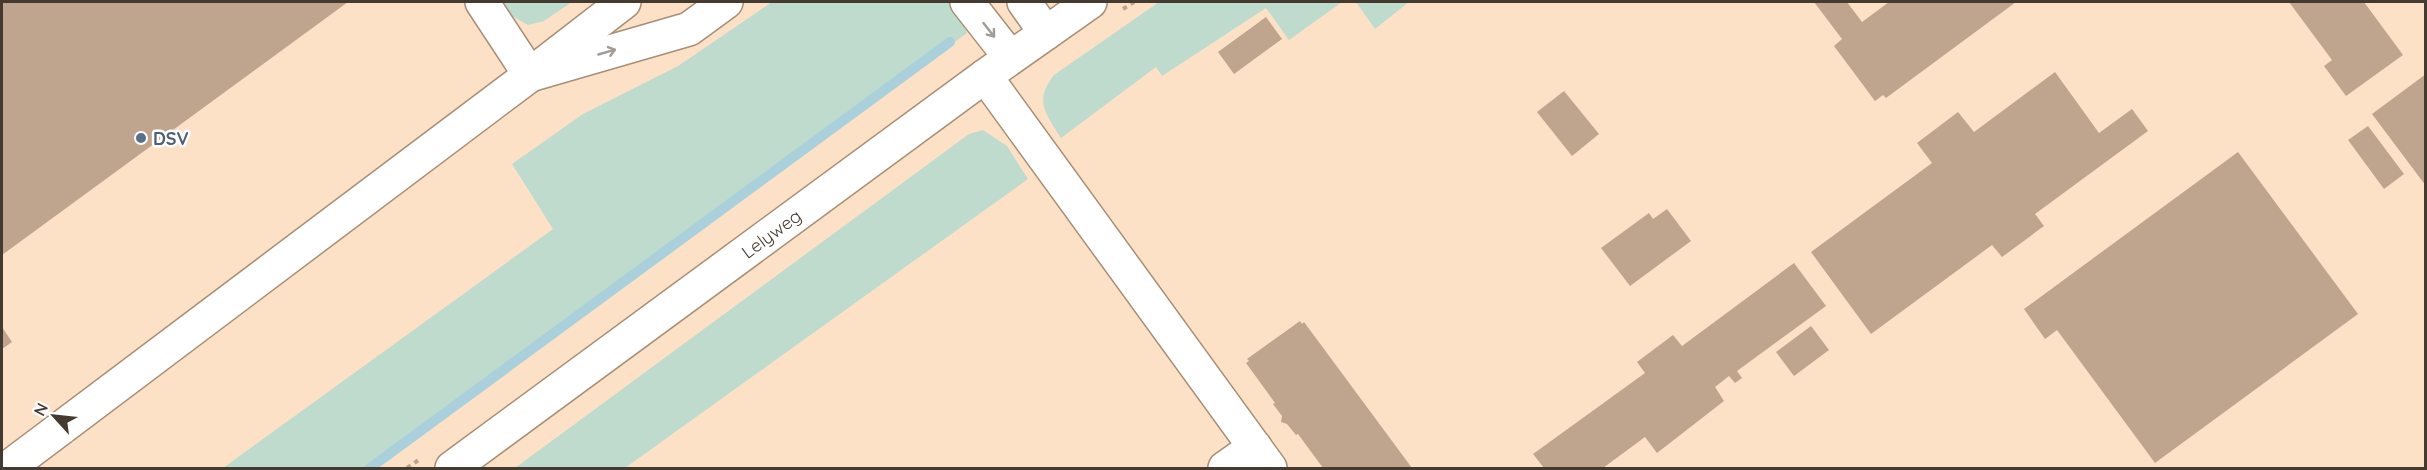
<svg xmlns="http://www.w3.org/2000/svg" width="2427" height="470" font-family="Quicksand,sans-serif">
<rect width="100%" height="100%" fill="#fce1c7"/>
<path fill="#bfdbcd" d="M502,2H572L544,21L528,25L512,16Z
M772,2H952L967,33L372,468H223L553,229L512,164L583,114L678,66Z
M1159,2H1342L1289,40L1266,8L1162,76L1156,67L1061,138C1045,113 1034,101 1054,75Z
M1356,2H1409L1375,29Z
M983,130L1007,146L1028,179L625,468H515L969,134Z"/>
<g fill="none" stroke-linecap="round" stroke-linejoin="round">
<path stroke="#aad0db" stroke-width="10" d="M370,468L950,42"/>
</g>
<path fill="#bfa58d" d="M2,2H348L2,255Z
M1814,2H1847L1862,22L1889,2H2016L1886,98L1883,95L1875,101L1834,46L1842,39Z
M2289,2H2364L2403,55L2346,96L2324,66L2332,60Z
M1266,17L1282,39L1234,74L1218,52Z
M2055,72L2099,133L2132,109L2148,131L2035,214L2044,226L2002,257L1992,245L1871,334L1811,252L1932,163L1917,143L1958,112L1974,132Z
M2426,74V186L2372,114Z
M1564,91L1599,134L1572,156L1537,112Z
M2368,126L2404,174L2384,189L2348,140Z
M2238,152L2358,314L2155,463L2057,330L2045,339L2024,309Z
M1667,209L1691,241L1630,286L1601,248L1649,213L1653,219Z
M1794,263L1826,306L1737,371L1742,378L1735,383L1729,376L1715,387L1724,401L1657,453L1645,437L1603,468H1544L1533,454L1645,373L1637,362L1673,335L1682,346Z
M1300,321L1302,324L1304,322L1412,468H1323L1298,434L1296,435L1287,424L1281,422L1282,416L1273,404L1275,403L1246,363L1249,361L1247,359Z
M1811,326L1829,350L1794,376L1776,352Z
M2,327L12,342L2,349Z"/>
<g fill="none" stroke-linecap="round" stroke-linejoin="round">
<g stroke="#a78e76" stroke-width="36">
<g id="minor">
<path d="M967,2L1010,57"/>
<path d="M1024,2L1046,33"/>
<path d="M545,63L624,2"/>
<path d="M530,75L689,29L726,2"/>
<path d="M985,76L1270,468"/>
<path d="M8,468L530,75L482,2"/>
<path id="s1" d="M452,468L985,76L1090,2"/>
<path d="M1225,468L1255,447"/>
</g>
</g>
<path stroke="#b9a490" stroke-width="4" stroke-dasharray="4.5 4.5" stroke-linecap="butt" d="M1123,9L1134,2
M407,468L420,459"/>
<use href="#minor" stroke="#fff" stroke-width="33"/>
</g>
<defs><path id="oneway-shaft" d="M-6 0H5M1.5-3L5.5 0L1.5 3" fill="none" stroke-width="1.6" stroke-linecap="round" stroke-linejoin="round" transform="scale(1.5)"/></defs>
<g stroke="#a29c98">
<use href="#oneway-shaft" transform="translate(989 30) rotate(52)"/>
<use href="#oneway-shaft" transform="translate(607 52) rotate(-16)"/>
</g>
<circle fill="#5c6f8a" stroke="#fff" stroke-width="2" cx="141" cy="138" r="6"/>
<g text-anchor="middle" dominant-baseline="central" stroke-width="5" stroke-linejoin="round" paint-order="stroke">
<g font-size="18" font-weight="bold" fill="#4e5e75" stroke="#fff" text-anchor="start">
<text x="153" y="138">DSV</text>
</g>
<g font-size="18" fill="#453a30" stroke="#fff">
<text stroke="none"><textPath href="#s1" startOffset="396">Lelyweg</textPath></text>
</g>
</g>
<rect width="2427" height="470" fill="none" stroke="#453a30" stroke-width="6"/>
<g transform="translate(54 416) rotate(297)" stroke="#ffffff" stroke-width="4.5" paint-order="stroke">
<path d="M0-4.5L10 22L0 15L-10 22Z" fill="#453a30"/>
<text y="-9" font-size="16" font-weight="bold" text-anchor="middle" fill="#453a30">N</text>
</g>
</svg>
